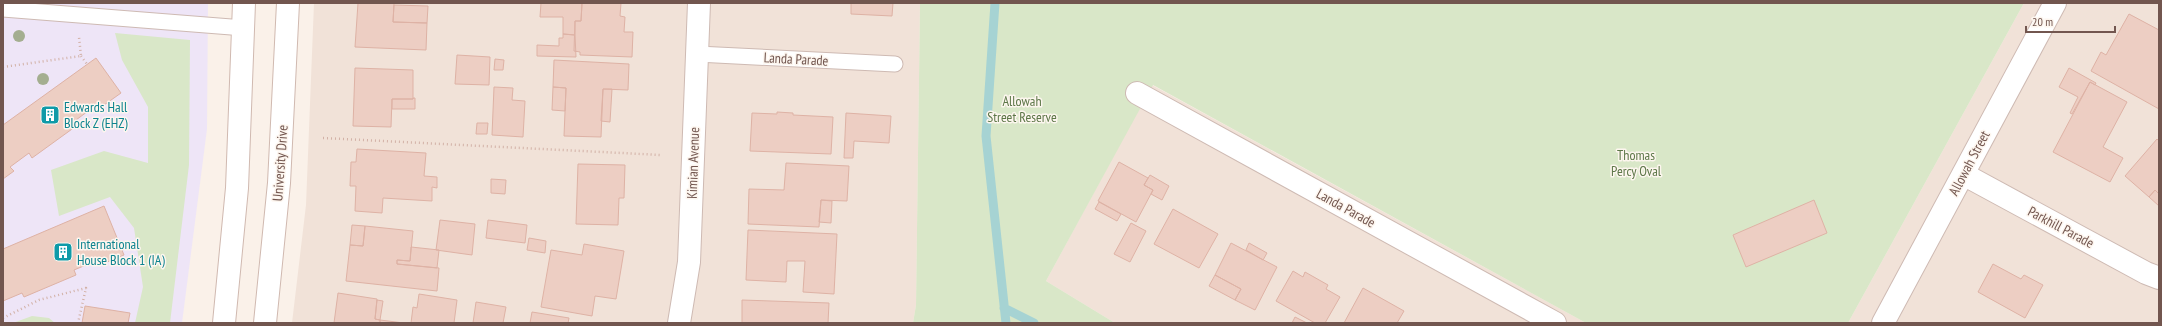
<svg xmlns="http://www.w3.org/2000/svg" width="2162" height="326" font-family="'PT Sans Narrow',sans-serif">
<rect width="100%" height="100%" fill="#faf1e9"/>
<path fill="#f1e2d8" d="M314,3H920L916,305L913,323H292L306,205Z
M2024,3H2159V323H1848Z
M1152,85L1586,323H1115L1046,281Z"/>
<path fill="#eee5f7" d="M3,3H208L207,129L182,323H3Z"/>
<path fill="#d9e7c8" d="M920,3H2024L1848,323H1586L1153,85L1046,281L1115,323H913L916,305Z
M115,33L190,40L189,165L170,323H135L143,287L134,228L110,197L59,216L51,170L104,151L148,163V107L122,60Z
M32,316L49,318L55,323H13Z"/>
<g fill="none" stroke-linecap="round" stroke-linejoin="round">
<path stroke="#a6d3d3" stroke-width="9" d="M995,3L986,136L1006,323
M1004,308L1034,323"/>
</g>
<path fill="#edcec3" stroke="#deb2a5" d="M358,3H394L393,22L427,23L426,50L355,47Z
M541,3H582L581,21H575V35L563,34V17H540Z
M582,3H621L620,16L625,17L624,32H633L632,57L580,55V52L574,51L575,21H581Z
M851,3H893L892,16L851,14Z
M394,5L428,6L427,23L393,22Z
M2129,14L2159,30V109L2091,71L2101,52L2106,55Z
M563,34L575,35L576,57L537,56V45L559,46V38H563Z
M457,55L490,57L489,85L455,84Z
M96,58L121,93L97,110L95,106L76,120L79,124L32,158L29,153L10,167L14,171L3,179V125Z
M495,59L504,60L503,70H494Z
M554,60L629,64L628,90L603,89L601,137L564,136L566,88L553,87Z
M355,68L413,70V99H392L391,127L353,126Z
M2069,68L2096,83L2095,85L2090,82L2072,114L2070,113L2078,97L2059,87Z
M2090,82L2127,102L2103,147L2123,158L2110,182L2053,152Z
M494,87L513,88L512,100L525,101L523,137L492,135Z
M553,87L566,88L565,111L552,110Z
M603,89H612L610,122L601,121Z
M413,98H415V109H392V99H413Z
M777,112L793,113V115L833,117L831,154L750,151L752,113L777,114Z
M846,113L891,116L889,143L854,141L853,158H844Z
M477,123H488L487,134H476Z
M2157,139L2159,141V194L2155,190L2149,197L2125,176Z
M357,149L426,153L424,176L437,177V188L432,187V201L383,198L382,213L355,211L356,186H350L351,162H356Z
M1119,162L1148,178L1144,185L1153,190L1136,222L1098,201Z
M786,163L849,166L847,201L821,200L819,227L748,224L749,189L784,190Z
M578,164L625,165L624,198H619L618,225L576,224Z
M1150,175L1169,186L1162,200L1151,194L1153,190L1144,185Z
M491,179L506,180L505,194L491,193Z
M2155,190L2159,194V206L2149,197Z
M821,200L832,201L831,223L819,222Z
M1814,200L1827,233L1746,267L1733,235Z
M1099,202L1121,214L1117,221L1095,209Z
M104,206L124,255L100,265L98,260L74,270L76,275L24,297L22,293L3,301V249Z
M1173,209L1218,234L1199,268L1154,244Z
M440,220L475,224L472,255L436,250Z
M488,220L527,225L525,243L486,238Z
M1131,223L1146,231L1130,262L1114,254Z
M352,225L365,226L363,246L350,245Z
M365,226L413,231L410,261L397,260V264L439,268L437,291L346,281L350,245L363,246Z
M748,230L837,234L834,294L803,292L805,261H787L786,282L746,280Z
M529,238L546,241L545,253L527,250Z
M1231,243L1277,267L1255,310L1235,300L1241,289L1215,275Z
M1249,243L1267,253L1263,260L1246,250Z
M584,244L624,251L616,299L595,296L592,316L541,307L551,250L582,255Z
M411,247L439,250L437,268L397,264V260L410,261Z
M1993,264L2021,279L2024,275L2043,285L2025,318L1978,292Z
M1293,271L1303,277L1305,272L1328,285L1326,289L1340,297L1325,323H1315L1276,301Z
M1215,275L1241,289L1235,300L1209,286Z
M1363,288L1404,311L1397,323H1344Z
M338,293L377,299L375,319L380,320V323H334Z
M419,294L457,300L454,323H411L413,307L417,308Z
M377,300L383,301L380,320L375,319Z
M742,300L829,303L828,323H742Z
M476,302L506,307L503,323H473Z
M85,306L130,313L128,323H82Z
M532,312L569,318L568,323H530Z
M1295,317L1307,323H1292Z
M380,320L404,323H380Z"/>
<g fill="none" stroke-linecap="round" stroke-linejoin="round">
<g stroke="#cebab3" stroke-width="17">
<path id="service" d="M3,9L244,28
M697,54L895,64"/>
</g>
<g stroke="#cebab3" stroke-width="24">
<path id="minor" d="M1137,93L1555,323
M1963,174L2146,273L2159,278
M679,323L689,262L699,3
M1883,323L2055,3"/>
</g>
<g stroke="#d0b9b0" stroke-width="24">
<path id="secondary" d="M224,323L237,188L244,3
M265,323L279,183L288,3"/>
</g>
<path stroke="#d2b1a6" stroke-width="2.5" stroke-dasharray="1 3" stroke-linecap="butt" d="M81,56L87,64
M3,67L81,56L79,37
M323,138L661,155
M3,318L39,300L86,288L78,323"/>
<use href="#service" stroke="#fff" stroke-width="15"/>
<use href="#minor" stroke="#fff" stroke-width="22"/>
<use href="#secondary" stroke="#fff" stroke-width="22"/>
</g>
<g fill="#a4ae90">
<circle cx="19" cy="36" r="6"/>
<circle cx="43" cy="79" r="6"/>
</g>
<defs>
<g id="building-square" transform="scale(1)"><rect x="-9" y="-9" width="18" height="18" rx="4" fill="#0f9aa8" stroke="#fdf6ef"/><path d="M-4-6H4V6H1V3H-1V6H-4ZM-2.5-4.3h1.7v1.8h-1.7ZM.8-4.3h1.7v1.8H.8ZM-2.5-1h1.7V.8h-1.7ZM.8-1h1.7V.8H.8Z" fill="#fff"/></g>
</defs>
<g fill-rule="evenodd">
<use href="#building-square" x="50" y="115"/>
<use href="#building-square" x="63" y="252"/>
</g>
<g text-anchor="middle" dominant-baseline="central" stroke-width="3" stroke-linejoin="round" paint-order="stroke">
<g font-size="14" fill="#72564f" stroke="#fdf6ef">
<text transform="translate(796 59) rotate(3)">Landa Parade</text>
<text transform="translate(280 163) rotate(-86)">University Drive</text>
<text transform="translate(693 163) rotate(-88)">Kimian Avenue</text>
<text transform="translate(1969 163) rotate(-62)">Allowah Street</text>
<text transform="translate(1346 208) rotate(29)">Landa Parade</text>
<text transform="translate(2061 227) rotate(28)">Parkhill Parade</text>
</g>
<g font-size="14" fill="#5d7748" stroke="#fdf6ef">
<text x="1022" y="101">Allowah<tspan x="1022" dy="16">Street Reserve</tspan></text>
<text x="1636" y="155">Thomas<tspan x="1636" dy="16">Percy Oval</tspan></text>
</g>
<g font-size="14" fill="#0d838f" stroke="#fdf6ef" text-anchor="start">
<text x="64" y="107">Edwards Hall<tspan x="64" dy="16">Block Z (EHZ)</tspan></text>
<text x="77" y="244">International<tspan x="77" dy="16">House Block 1 (IA)</tspan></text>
</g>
</g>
<rect width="2162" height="326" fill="none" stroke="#72564f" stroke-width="8"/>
<path d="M2026 26v6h89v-6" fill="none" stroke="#72564f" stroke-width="2"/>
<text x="2032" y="26" font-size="12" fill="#72564f" stroke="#fdf6ef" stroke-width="3" paint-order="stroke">20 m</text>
</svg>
